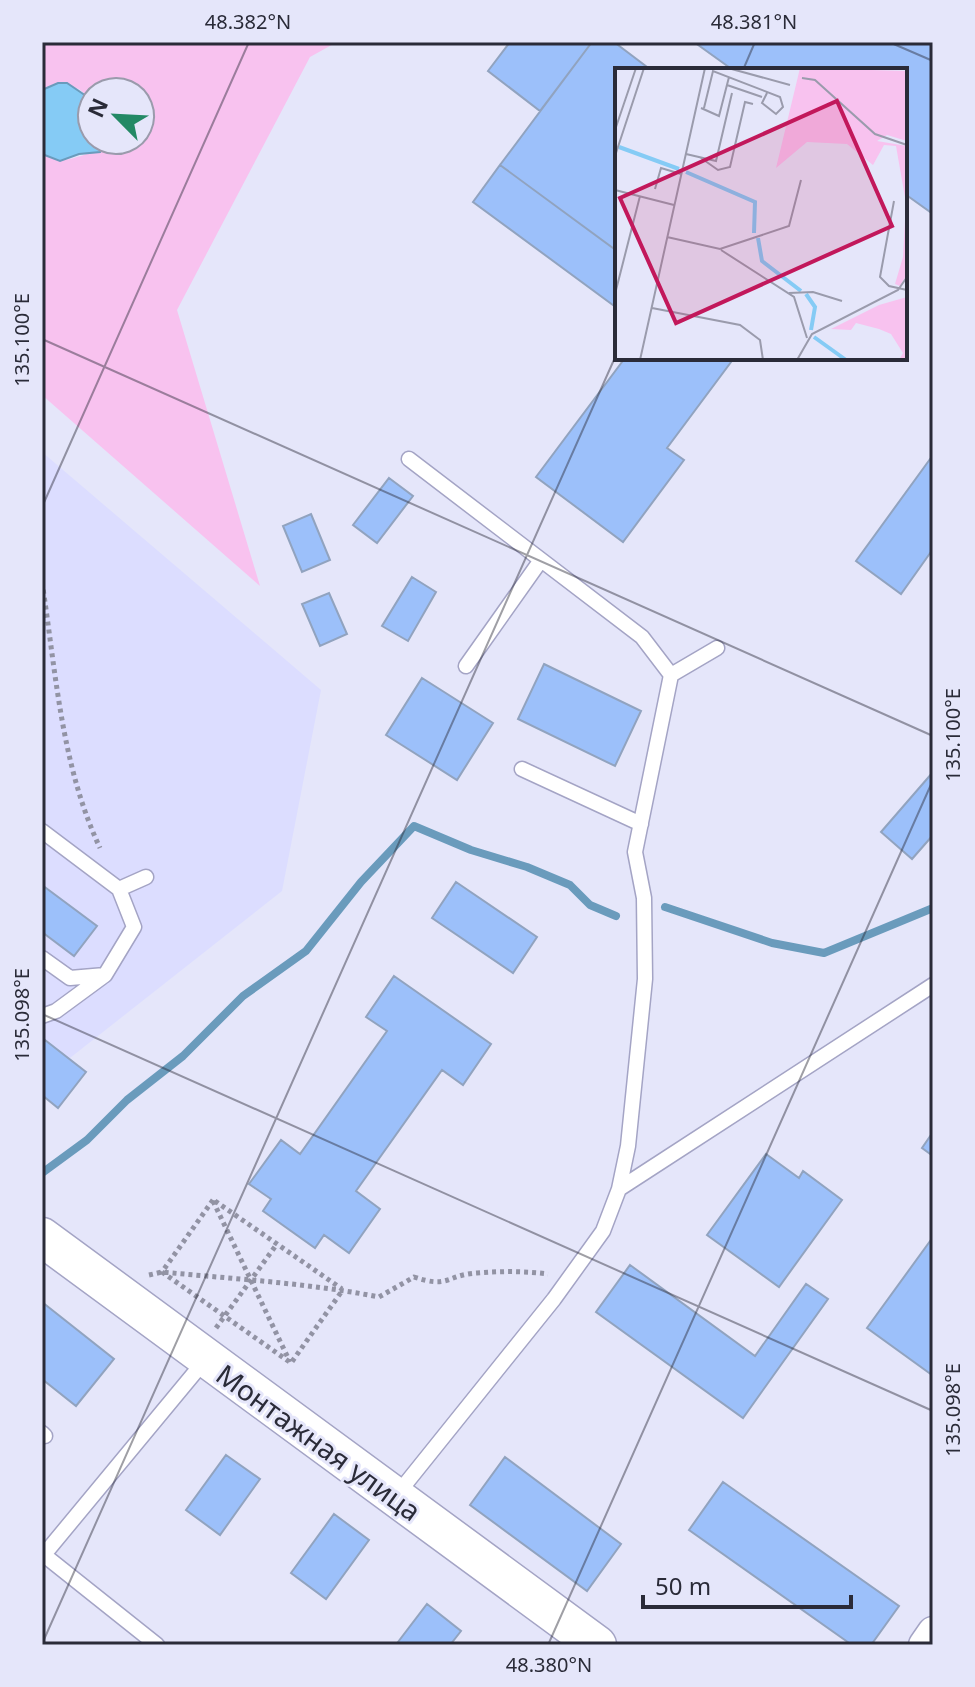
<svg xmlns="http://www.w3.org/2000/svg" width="975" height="1687" font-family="'Noto Sans',sans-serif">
<rect width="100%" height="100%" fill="#e5e6fa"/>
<path fill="#dcddff" d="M42,452L321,690L282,891L42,1080Z"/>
<path fill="#f8c2ef" d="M42,42H337L310,57L177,310L260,586L42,395V154C47,156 55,160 61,160C73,160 94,152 104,145V140H140V92H92V100L79,89L58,83L42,90Z"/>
<path fill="#85cbf5" stroke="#6a9bbc" stroke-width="2" d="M58,83H67L92,100V140H104L100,152L79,154L60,161L42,154V90Z"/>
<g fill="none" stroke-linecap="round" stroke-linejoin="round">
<path stroke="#6a9bbc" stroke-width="8" d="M665,907L772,943L824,953L933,908
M42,1173L87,1140L127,1100L183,1056L243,996L306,951L361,882L414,826L471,850L527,867L570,885L590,905L616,916"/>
</g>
<path fill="#9cc0fa" stroke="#91a3bf" stroke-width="2" d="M510,42H592L540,111L488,71Z
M592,42H614L651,70H617V251L500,165Z
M694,42H933V214L905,194V70H733Z
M500,165L617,251V308L473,202Z
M625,358H734L667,448L684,460L623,542L536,477Z
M933,455V549L901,594L856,561Z
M389,478L413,496L377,543L353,525Z
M311,514L330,560L302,572L283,526Z
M412,577L436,592L408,641L382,626Z
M329,593L347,634L320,646L302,604Z
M544,664L641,711L615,766L518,719Z
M422,678L493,723L457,780L386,735Z
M933,772V835L912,859L881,832Z
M456,882L537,937L513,973L432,918Z
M42,885L97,926L74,956L42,932Z
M394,976L491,1044L463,1085L442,1070L356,1191L380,1209L349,1253L324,1235L315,1248L263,1211L271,1199L249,1184L281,1140L300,1154L387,1031L366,1017Z
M45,1040L86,1072L58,1108L42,1095V1044Z
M933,1132V1156L922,1148Z
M766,1154L799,1178L803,1171L842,1200L779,1287L707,1235Z
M933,1237V1373L932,1375L867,1328Z
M630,1265L755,1356L806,1284L828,1299L743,1418L596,1312Z
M42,1302L114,1359L76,1406L42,1379Z
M226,1455L260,1479L220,1535L186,1510Z
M505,1457L621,1544L587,1591L470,1505Z
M723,1482L899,1606L871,1645H852L689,1530Z
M334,1514L369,1540L326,1599L291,1573Z
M427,1604L461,1631L450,1645H402L398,1642Z"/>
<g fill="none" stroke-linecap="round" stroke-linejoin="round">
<g stroke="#a4a4c5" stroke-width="17">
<path id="service" d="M466,666L541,560
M671,675L717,648
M522,769L641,824
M42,831L119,889L134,927L105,975L56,1011L42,1016
M119,889L146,877
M42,958L70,978L105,975
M619,1189L933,985
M42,1433L45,1436
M395,1497L554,1299L603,1231L619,1189L628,1146L645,979L644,898L635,852L671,675L642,637L409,459
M44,1555L157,1645
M42,1557L206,1359"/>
</g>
<g stroke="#a4a4c5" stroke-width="33">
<path id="minor" d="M924,1645L933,1632"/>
</g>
<g stroke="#a4a4c5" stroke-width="41">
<path id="tertiary" d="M42,1237L597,1645"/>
</g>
<path stroke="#9293a4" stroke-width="5" stroke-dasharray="4 4" stroke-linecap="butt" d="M42,582C56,672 61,765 100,848
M213,1200L162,1272L291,1363L342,1291
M213,1201L290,1362
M215,1201L342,1289
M149,1275L162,1272C234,1279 308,1283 379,1297L414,1277C450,1289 445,1275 477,1273C501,1271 525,1271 548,1274
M216,1328L277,1244"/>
<use href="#service" stroke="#fff" stroke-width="14"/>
<use href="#minor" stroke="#fff" stroke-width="30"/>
<use href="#tertiary" stroke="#fff" stroke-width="38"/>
</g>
<path fill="none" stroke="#2a2b38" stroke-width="2" stroke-opacity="0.45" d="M889,42L933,61M743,70L755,42M42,339L933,736M42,507L249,42M42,1014L933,1411M42,1644L617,353M548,1645L933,780"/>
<g text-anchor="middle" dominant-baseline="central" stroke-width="6" stroke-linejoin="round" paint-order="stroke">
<g font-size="28" fill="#2a2b38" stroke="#e5e6fa">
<text transform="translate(319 1442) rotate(36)">Монтажная улица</text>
</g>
</g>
<g transform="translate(615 68)">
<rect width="292" height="292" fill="#e5e6fa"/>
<path d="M185,0L292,3V73L272,67L262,73L292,78V206L285,218L280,216L288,189L291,135L281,78L269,77L258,97L232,76L192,74L161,100ZM292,229V292H284L288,285L276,266L264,261L241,255L236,262L216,261L264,237Z" fill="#f8c2ef"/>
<path fill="none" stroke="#85cbf5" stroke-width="4" d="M4,79L64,101M71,104L140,134L139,165M143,170L147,193L186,223M191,226L200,239L196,262M199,269L231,292"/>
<path fill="none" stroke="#9a9bac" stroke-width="2" d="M113,0L175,17M187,10L200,12L260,66L292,77M112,17L147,29M86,40L104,48L114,9M89,40L98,3L165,29L168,39L161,46L147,35L152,25M0,62L21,0M71,86L101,93L117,25M0,88L29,0M86,90L103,102L115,99L130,34L138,36M40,121L46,100L66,106M0,122L59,137M279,133L265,209L274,218L292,222M52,169L105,181L174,158L186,112M106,182L179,229L192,270M174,225L198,224L227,233M0,226L25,128M37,240L125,257L145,272L148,292M25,292L90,0M182,292L197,266L283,222L292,209"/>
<path fill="#c2185b" fill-opacity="0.15" stroke="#c2185b" stroke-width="4" d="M222,33L277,158L61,255L5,130Z"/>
<rect width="292" height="292" fill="none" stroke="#2a2b38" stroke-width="4"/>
</g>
<rect width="975" height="1687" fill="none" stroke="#e5e6fa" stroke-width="88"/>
<g transform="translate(116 116) rotate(294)"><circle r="38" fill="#e5e6fa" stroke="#9a9bac" stroke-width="2"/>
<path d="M0-6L14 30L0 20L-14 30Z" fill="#238965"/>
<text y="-12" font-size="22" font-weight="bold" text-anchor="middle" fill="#2a2b38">N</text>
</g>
<path d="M643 1595v12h208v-12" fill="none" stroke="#2a2b38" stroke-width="4"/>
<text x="655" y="1595" font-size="24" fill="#2a2b38" stroke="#e5e6fa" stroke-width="6" paint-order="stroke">50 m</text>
<rect x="44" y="44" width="887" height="1599" fill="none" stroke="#2a2b38" stroke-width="3"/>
<g font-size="20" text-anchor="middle" fill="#2a2b38">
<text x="248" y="29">48.382°N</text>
<text x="754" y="29">48.381°N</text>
<text transform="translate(22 340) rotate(-90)" y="7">135.100°E</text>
<text transform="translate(953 735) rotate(-90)" y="7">135.100°E</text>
<text transform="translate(22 1015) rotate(-90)" y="7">135.098°E</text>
<text transform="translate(953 1410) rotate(-90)" y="7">135.098°E</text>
<text x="549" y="1672">48.380°N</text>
</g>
</svg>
